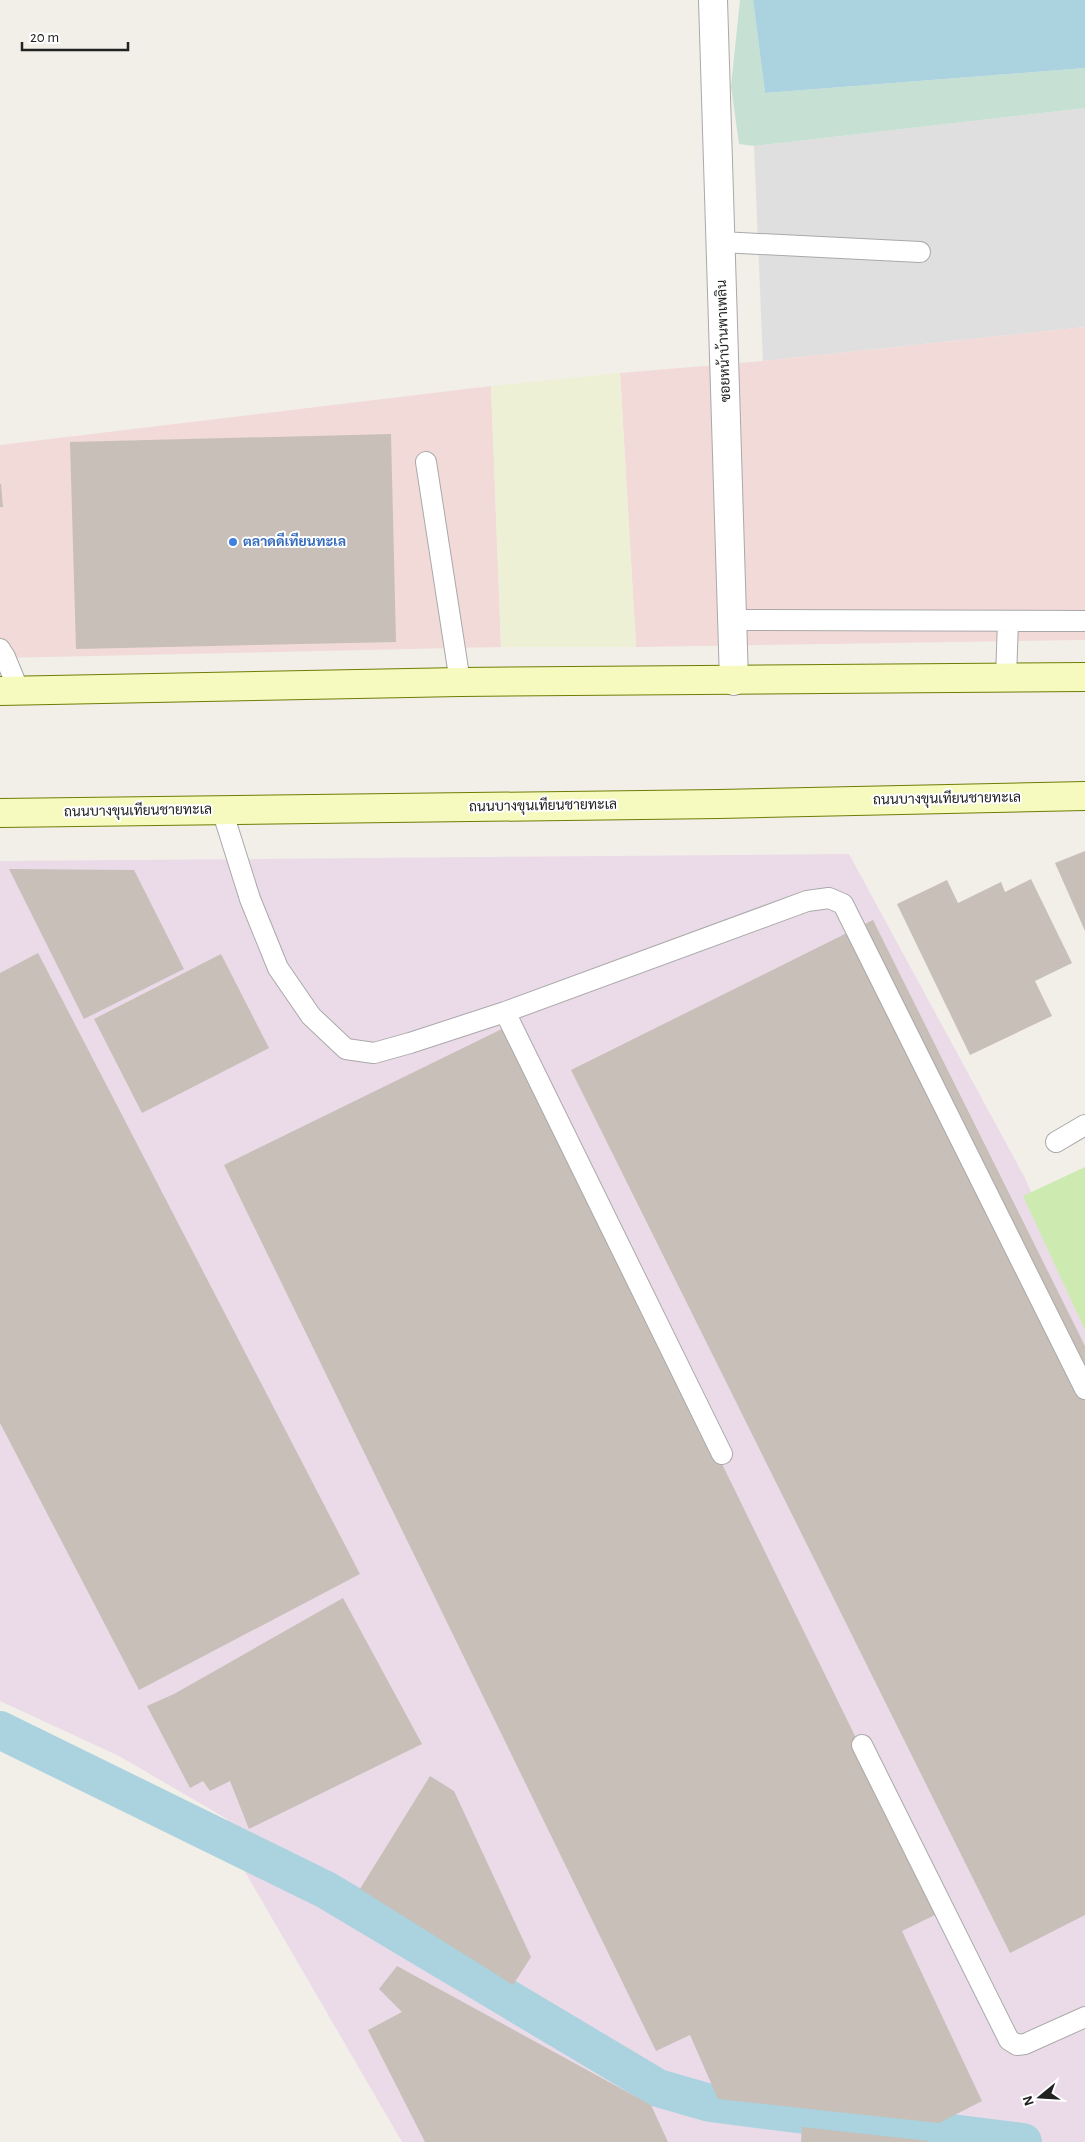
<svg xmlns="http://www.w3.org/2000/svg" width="1085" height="2142" font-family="'Alegreya Sans',Sarabun,sans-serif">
<rect width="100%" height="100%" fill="#f2efe9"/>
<path fill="#e0dfdf" d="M1085,108V327L763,361L754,146Z"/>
<path fill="#f2dad9" d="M1085,327V640L636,647L620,373L763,361Z
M491,386L501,647L0,658V445Z"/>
<path fill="#ebdbe8" d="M849,854L1025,1178L1085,1321V2142H402L241,1865L227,1819L119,1756L0,1701V861Z"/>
<path fill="#eef0d5" d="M620,373L636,647H501L491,386Z"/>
<path fill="#cdebb0" d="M1085,1167V1330L1023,1196Z"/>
<path fill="#c6e0d4" d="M740,0H753L765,93L1085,68V108L754,146L739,144L731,86Z"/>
<path fill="#aad3df" d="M753,0H1085V68L765,93Z"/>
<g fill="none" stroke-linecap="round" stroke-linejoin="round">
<path stroke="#aad3df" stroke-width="38" d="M0,1730L326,1890L658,2088L710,2103L1023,2142"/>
</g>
<path fill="#c7bfb8" d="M391,434L396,642L76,649L70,442Z
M0,484H1L3,507H0Z
M1085,851V931L1055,863Z
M9,869L134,870L184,969L84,1019Z
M1031,879L1072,963L1035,981L1052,1016L970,1055L897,904L947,880L958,903L1001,882L1005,892Z
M873,920L1085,1346V1915L1010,1953L571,1070Z
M38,953L360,1574L139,1690L0,1423V973Z
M221,954L269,1048L142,1113L94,1019Z
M508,1026L941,1912L902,1931L982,2101L939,2123L718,2099L690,2035L656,2051L224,1165Z
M343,1598L422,1744L249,1829L230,1781L210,1791L203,1781L190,1788L147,1706L174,1694Z
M430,1776L454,1791L531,1957L513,1985L360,1889Z
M397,1966L651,2105L668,2142H425L368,2030L402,2012L379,1989Z
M802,2127L929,2141V2142H801Z"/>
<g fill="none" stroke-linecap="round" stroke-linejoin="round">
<g stroke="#a9a9a9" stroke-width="22">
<path id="lane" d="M721,242L920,252
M426,462L460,682
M733,620L1085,621
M0,649L5,657L19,691
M1006,678L1008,621
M222,810L250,899L278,968L311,1016L346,1049L374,1053L410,1043L505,1012L807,901L829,898L843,904L1085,1389
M505,1012L722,1454
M1056,1142L1085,1125
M862,1745L1009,2040L1017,2045L1025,2044L1085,2017"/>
</g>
<g stroke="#a9a9a9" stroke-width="30">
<path id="street" d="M713,0L734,681"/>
</g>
<g stroke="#707d05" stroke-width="30">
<path id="secondary" d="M0,691L460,682L1085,677
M0,813L719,804L1085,796"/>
</g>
<use href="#lane" stroke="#fff" stroke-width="20"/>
<use href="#street" stroke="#fff" stroke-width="28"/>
<use href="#secondary" stroke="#f7fabf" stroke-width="28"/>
</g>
<circle fill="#3f7fe0" stroke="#fff" stroke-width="2" cx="233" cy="542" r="5"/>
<g text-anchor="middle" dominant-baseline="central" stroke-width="4" stroke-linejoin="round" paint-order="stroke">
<g font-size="14" fill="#222" stroke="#fff">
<text transform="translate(724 341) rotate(-92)">ซอยหน้าบ้านพาเพลิน</text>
<text transform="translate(947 799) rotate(-1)">ถนนบางขุนเทียนชายทะเล</text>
<text transform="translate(543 806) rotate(-1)">ถนนบางขุนเทียนชายทะเล</text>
<text transform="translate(138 811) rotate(-1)">ถนนบางขุนเทียนชายทะเล</text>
</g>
<g font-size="14" font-weight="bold" fill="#366cbe" stroke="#fff" text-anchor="start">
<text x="243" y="542">ตลาดดีเทียนทะเล</text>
</g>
</g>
<g transform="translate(1040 2097) rotate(252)" stroke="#ffffff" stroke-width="4" paint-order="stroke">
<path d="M0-4L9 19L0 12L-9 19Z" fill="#222222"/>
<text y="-8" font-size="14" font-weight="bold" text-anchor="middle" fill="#222222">N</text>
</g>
<path d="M22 42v8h106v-8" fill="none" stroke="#222222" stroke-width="2.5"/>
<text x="30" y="42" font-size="15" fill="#222222" stroke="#ffffff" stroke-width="4" paint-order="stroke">20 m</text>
</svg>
